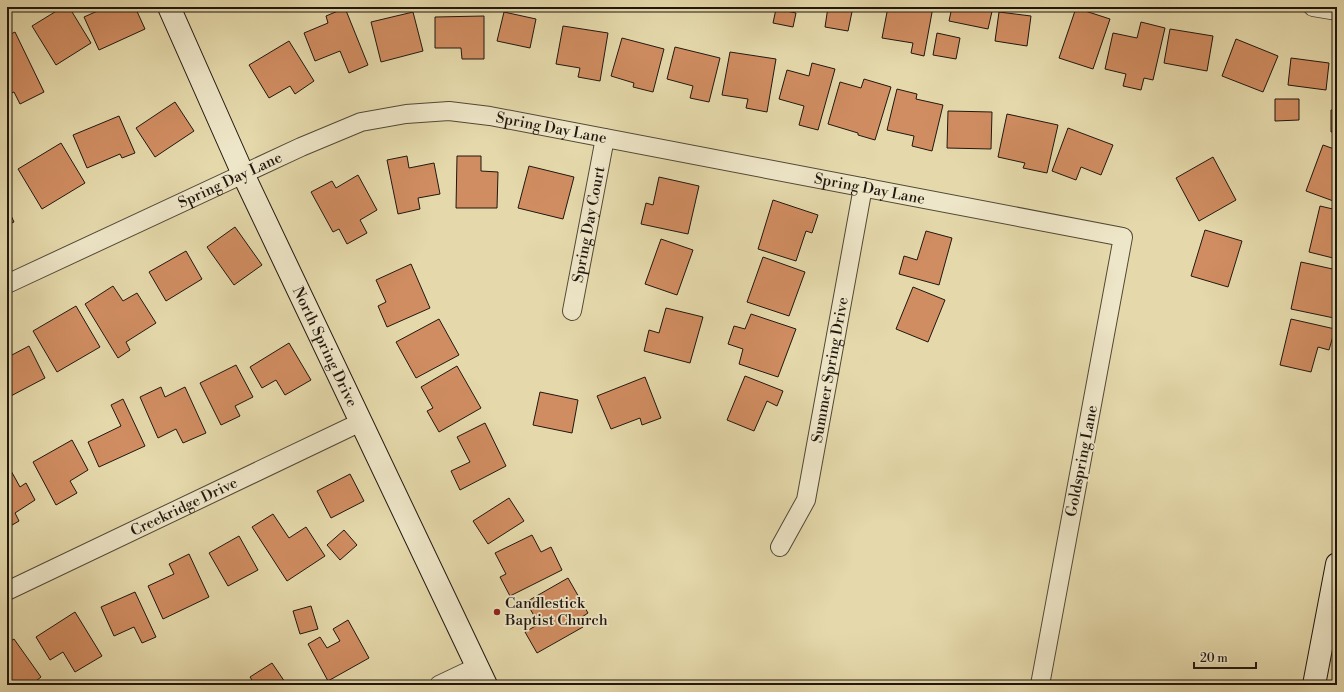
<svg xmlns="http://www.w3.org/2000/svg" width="1344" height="692" font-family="'Libre Bodoni',serif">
<rect width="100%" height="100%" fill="#e5d9ab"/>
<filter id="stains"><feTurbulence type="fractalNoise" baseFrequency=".005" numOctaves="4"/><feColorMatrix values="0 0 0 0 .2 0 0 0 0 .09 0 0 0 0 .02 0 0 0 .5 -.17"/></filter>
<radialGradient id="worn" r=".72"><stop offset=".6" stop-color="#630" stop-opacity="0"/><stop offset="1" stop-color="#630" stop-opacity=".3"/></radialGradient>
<path fill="#d08d61" stroke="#20170f" d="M63,7H69L91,43L56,65L32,26Z
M101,7H135L145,29L99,50L84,17L102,9Z
M828,7H853L848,31L825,27Z
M888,7H933L924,56L911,53L913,43L882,38Z
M952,7H993L988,29L949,21Z
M345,8L368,65L349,73L340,51L315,61L304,33L328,23L326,16Z
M1076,8L1110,19L1093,69L1059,58Z
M776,9L796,13L793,27L773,23Z
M413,12L423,51L381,62L371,22Z
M504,12L536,19L530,48L497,41Z
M999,12L1031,16L1027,46L995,41Z
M484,16V59H462L461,48H435V17Z
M1141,22L1165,28L1153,80L1144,78L1141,90L1123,86L1126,74L1105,69L1113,33L1137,38Z
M563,26L608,33L600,81L578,77L580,68L556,64Z
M1170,29L1213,36L1207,71L1164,63Z
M15,32L44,92L20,104L14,92L7,95V36Z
M937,33L960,38L956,59L933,55Z
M622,38L664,49L653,92L633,87L634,83L611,76Z
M1236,39L1278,56L1263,92L1222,76Z
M289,41L314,81L295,94L290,86L269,98L249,65Z
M675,47L720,58L709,102L690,98L693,86L667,79Z
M730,52L776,59L767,112L746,108L748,99L722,95Z
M1291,58L1329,63L1326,90L1288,85Z
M812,63L835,69L818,130L799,125L804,106L779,99L787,70L809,76Z
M864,79L891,87L875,140L858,135V133L828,124L840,82L861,88Z
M897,89L917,94L916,99L943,105L932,151L912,146L914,136L887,130Z
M1275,99H1299V120L1275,121Z
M175,102L194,131L155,157L136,128Z
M1331,110H1337V132H1331Z
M948,111L992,112L991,149L947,148Z
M1007,114L1058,125L1047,173L1023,168L1025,163L998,157Z
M119,116L135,153L122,158L120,154L87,168L73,135Z
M1068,128L1113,145L1101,175L1081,167L1076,180L1052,171Z
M61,143L85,183L42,209L18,169Z
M1323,145L1337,150L1336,202L1306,191Z
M407,156L409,168L434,163L440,194L418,198L420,209L398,214L387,160Z
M457,156H481V171L498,172L497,208H456Z
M1213,157L1236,200L1199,221L1176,178Z
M529,166L574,177L563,219L518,208Z
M358,175L377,210L360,220L367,233L347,244L339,229L333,232L311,192L332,181L336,188Z
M659,177L699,186L688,234L641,224L646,203L653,205Z
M7,182L11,191L7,193Z
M773,200L818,215L812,233L806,231L796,261L758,249Z
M1320,206L1337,210V259L1309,252Z
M7,207L14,222L7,225Z
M235,227L262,265L234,285L207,247Z
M1205,230L1242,241L1228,287L1191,276Z
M926,231L952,238L939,285L899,274L904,256L917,260Z
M661,239L693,250L677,295L645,284Z
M186,251L202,279L166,301L149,272Z
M763,257L805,272L789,316L747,302Z
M1301,262L1337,270V303L1334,318L1291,309Z
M411,264L430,308L387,327L378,306L386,302L376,280Z
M113,286L123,301L137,293L156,323L126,342L130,350L118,358L85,304Z
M913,287L945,300L928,342L896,329Z
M76,306L100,347L57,372L33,331Z
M666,308L703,317L690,363L644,351L649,330L659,333Z
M751,314L796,329L778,377L739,364L743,349L728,344L734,326L745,329Z
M439,319L459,355L416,378L396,342Z
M1291,319L1335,329L1329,350L1318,347L1311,372L1280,365Z
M289,343L311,380L285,395L276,380L262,388L250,367Z
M29,346L45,378L7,398V350L10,356Z
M236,365L253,397L235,406L240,416L221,425L200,383Z
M457,366L481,408L439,432L427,411L433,408L421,387Z
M745,376L783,391L777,406L767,401L754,431L727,420Z
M645,377L661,418L642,425L640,418L611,429L597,396Z
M161,387L165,397L185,387L206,433L183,443L176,429L158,438L140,397Z
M540,392L578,400L572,433L533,425Z
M123,399L145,446L99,467L88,442L121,426L111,405Z
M485,423L506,466L460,490L451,471L470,462L457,437Z
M72,440L88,470L70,481L77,493L56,505L33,462Z
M10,469L20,487L26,483L35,500L15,513L19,521L7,528V471Z
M350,474L364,501L331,518L317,491Z
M509,498L524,521L488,544L473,521Z
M273,514L289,538L306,527L325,556L287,581L252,527Z
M344,530L357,545L340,560L327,545Z
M532,535L541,552L551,547L562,570L510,596L500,577L506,574L495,553Z
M239,536L258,570L228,586L209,553Z
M189,554L209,597L163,619L148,586L174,574L169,564Z
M568,578L588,613L579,619L583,627L537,653L525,632L539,624L526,602Z
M135,592L156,637L142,643L134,627L114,636L101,607Z
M311,606L318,629L300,634L293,611Z
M75,612L102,656L75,672L63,652L50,660L36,637Z
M348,620L369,658L328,681L308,644L320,637L327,648L340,641L333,629Z
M14,639L41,677L31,685H7V643Z
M272,663L287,685H255L250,677Z"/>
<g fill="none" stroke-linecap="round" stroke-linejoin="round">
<g stroke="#514836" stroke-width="20">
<g id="street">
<path d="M1313,7L1337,11"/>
<path id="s1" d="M7,284L301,147L361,122L406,114L449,111L490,116L1123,237L1040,685"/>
<path id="s2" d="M572,311L605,138"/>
<path id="s3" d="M780,547L806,500L863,187"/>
<path id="s4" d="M7,591L361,422"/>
<path d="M439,685L477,667"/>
</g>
</g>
<g stroke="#20170f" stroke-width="24">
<g id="secondary">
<path id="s5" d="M169,7L243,174L486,685"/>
<path d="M1314,685L1337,564"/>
</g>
</g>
<use href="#street" stroke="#eee6c8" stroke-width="18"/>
<use href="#secondary" stroke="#eee6c8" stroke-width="22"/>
</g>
<circle fill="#8f2418" stroke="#eee6c8" stroke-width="1.5" cx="497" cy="612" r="4"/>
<g text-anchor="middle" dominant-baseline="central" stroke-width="3.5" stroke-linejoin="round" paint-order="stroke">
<g font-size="15" fill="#20170f" stroke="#eee6c8">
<text stroke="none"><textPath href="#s1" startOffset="582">Spring Day Lane</textPath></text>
<text stroke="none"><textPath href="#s1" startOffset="246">Spring Day Lane</textPath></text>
<text stroke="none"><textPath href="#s1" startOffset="906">Spring Day Lane</textPath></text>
<text stroke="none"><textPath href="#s2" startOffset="88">Spring Day Court</textPath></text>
<text stroke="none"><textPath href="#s5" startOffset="374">North Spring Drive</textPath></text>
<text stroke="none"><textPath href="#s3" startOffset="186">Summer Spring Drive</textPath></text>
<text transform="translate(1082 461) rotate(-79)">Goldspring Lane</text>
<text stroke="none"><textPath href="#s4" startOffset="196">Creekridge Drive</textPath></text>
</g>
<g font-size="15" fill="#20170f" stroke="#eee6c8" text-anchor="start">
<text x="505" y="603">Candlestick<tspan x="505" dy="17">Baptist Church</tspan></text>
</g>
</g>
<rect width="1344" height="692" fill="none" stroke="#e5d9ab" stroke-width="24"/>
<rect x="8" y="8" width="1328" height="676" fill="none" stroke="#20170f" stroke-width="2"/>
<rect x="12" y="12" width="1320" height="668" fill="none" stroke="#20170f"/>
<path d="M1194 662v6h62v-6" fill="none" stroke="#20170f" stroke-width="2"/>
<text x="1200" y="662" font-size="12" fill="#20170f" stroke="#eee6c8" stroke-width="3" paint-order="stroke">20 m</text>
<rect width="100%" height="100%" filter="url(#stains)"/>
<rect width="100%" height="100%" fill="url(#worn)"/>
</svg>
